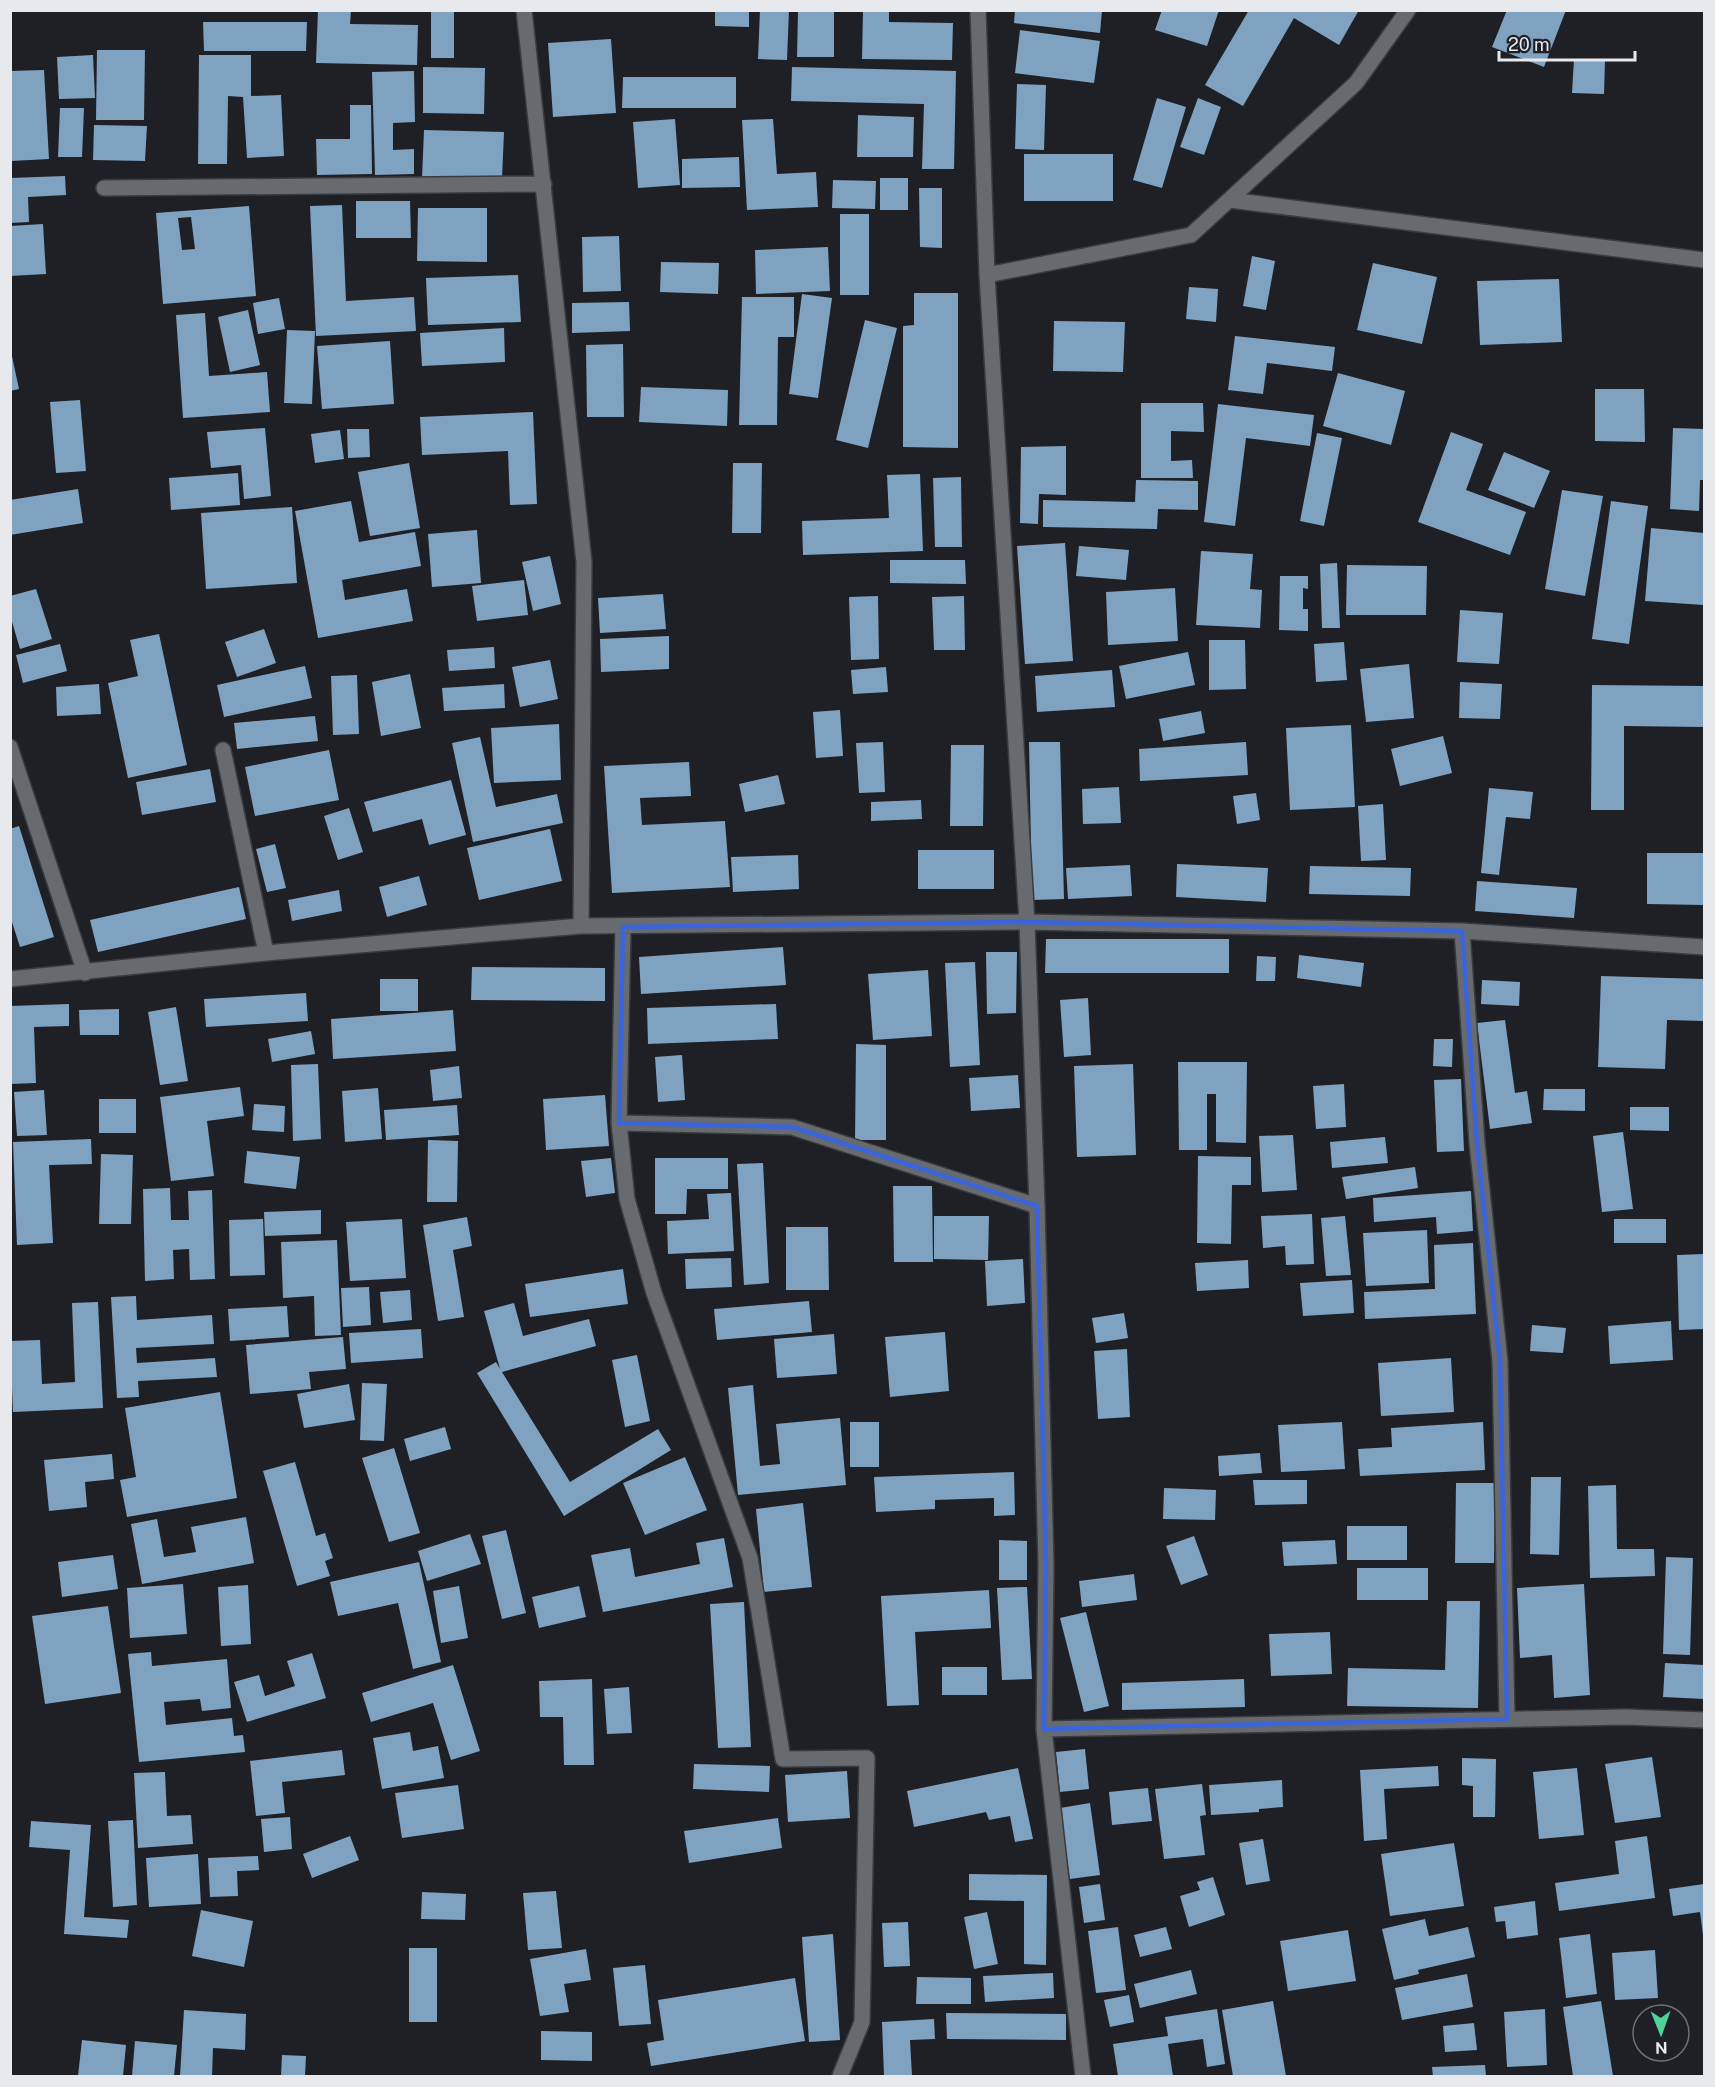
<svg xmlns="http://www.w3.org/2000/svg" width="1715" height="2087" font-family="'Public Sans',sans-serif">
<rect width="100%" height="100%" fill="#1e2025"/>
<path fill="#80a2c1" fill-rule="evenodd" d="M318,10H351L350,24L418,25L417,65L316,63Z
M431,10H454V58H431Z
M715,10H749V27L715,26Z
M760,10H789L787,60L758,59Z
M863,10H889V22L953,23L952,60L862,59Z
M1015,10H1102L1100,33L1014,23Z
M1162,10H1219L1207,46L1155,30Z
M1249,10H1359L1339,45L1294,18L1243,106L1205,85Z
M1507,10H1566L1544,67L1492,47Z
M798,11H834V57H797Z
M203,22H307L306,51H204Z
M1020,30L1100,41L1094,83L1015,73Z
M611,39L616,113L553,117L548,43Z
M97,50H145L144,120H96Z
M93,55L95,98L59,99L57,57Z
M199,55H251V96L281,95L284,156L247,158L243,97L228,96L227,164H198Z
M1574,59L1605,60L1604,94L1572,93Z
M423,67L485,68L484,114L423,113Z
M792,67L956,71L954,169H922L924,104L791,101Z
M44,70L49,159L11,161L10,71Z
M414,71L415,122L393,123V150L414,149V174L375,175L372,72Z
M623,77H736V108H622Z
M1017,84L1046,85L1044,150L1015,149Z
M1157,98L1186,107L1162,188L1133,180Z
M1198,98L1221,107L1204,155L1180,147Z
M350,105H371L372,174L317,175L316,139H350Z
M60,108H84L82,157H58Z
M858,115L914,117L913,157H857Z
M675,119L680,185L638,188L633,122Z
M773,119L777,174L816,172L818,207L747,210L742,120Z
M94,125L147,126L145,161L93,160Z
M424,130L504,132L502,179L422,178Z
M1024,154H1113V201H1024Z
M739,157L740,187L682,188V159Z
M65,176L66,195L28,197L29,222L10,223V178Z
M880,178H908V210H880Z
M833,180L876,181L875,209L832,208Z
M919,188H942V248L920,247Z
M356,201H410L411,238H356Z
M342,205L346,301L414,297L416,331L316,336L310,206Z
M249,206L256,296L163,304L156,213ZM191,217L195,249L182,250L178,218Z
M418,208H487V262L417,261Z
M840,214H869V295H840Z
M43,224L46,274L10,276V226Z
M619,236L621,291L583,292L582,237Z
M828,247L830,291L756,294L755,250Z
M1252,256L1275,261L1266,310L1243,306Z
M661,262L719,263L718,294L660,292Z
M1373,263L1437,277L1422,344L1357,330Z
M518,275L521,322L428,325L426,278Z
M1559,279L1562,342L1480,345L1477,281Z
M1189,287L1218,289L1216,322L1186,319Z
M914,293H958V448L903,447V326L914,325Z
M802,294L832,298L818,398L789,394Z
M742,297H794V337H778L777,425H739Z
M279,298L285,329L258,334L253,303Z
M629,302L630,331L572,333V303Z
M248,310L260,365L230,372L218,317Z
M205,313L209,376L267,372L270,412L183,418L176,315Z
M865,320L897,328L868,448L836,440Z
M1054,321L1125,322L1123,372L1053,371Z
M504,328L505,362L422,366L420,333Z
M287,330L315,331L312,404L284,403Z
M1235,336L1335,347L1332,371L1267,363L1263,394L1228,390Z
M390,341L394,404L322,409L317,346Z
M623,344L624,417H587L586,345Z
M10,347L19,389L10,391Z
M1338,373L1405,391L1391,445L1323,426Z
M641,387L728,390L727,426L639,422Z
M1595,389H1644L1645,442L1595,441Z
M80,400L86,471L56,473L50,402Z
M1141,403H1203L1204,432L1171,431V461L1192,460L1193,478H1141Z
M1218,404L1314,415L1310,446L1246,438L1235,526L1204,522Z
M533,412L537,504L510,505L508,451L422,455L420,417Z
M265,428L271,496L244,499L241,465L211,468L207,432Z
M1673,428L1704,429V480H1700L1699,511L1670,509Z
M347,429H369L370,457L348,458Z
M340,430L344,459L315,463L311,434Z
M1451,432L1483,444L1466,490L1526,512L1510,555L1418,522Z
M1317,433L1342,438L1324,526L1300,521Z
M1066,446V495L1039,494L1038,524L1020,523L1021,447Z
M1504,452L1550,471L1534,508L1488,490Z
M409,463L420,528L370,536L358,472Z
M733,463H762L761,533H732Z
M238,473L240,505L171,510L169,478Z
M920,474L923,551L803,555L802,521L889,518L887,475Z
M961,477L962,547H935L933,478Z
M1136,480L1198,481V510L1158,509L1157,529L1043,527V500L1135,502Z
M78,489L83,523L10,535V500Z
M1562,490L1603,496L1585,596L1545,589Z
M351,501L359,542L415,532L421,566L342,580L345,600L407,589L413,621L318,638L295,511Z
M1611,501L1648,506L1629,644L1592,639Z
M292,507L297,583L206,589L201,513Z
M1651,528L1704,533V605L1645,601Z
M477,530L481,583L432,587L428,534Z
M1065,543L1073,661L1025,664L1017,546Z
M1079,546L1129,550L1126,580L1076,576Z
M1201,551L1253,554L1250,589L1262,590L1260,628L1196,625Z
M550,556L561,604L533,611L522,562Z
M890,560H965L966,584L890,583Z
M1337,563L1340,628H1322L1320,564Z
M1347,565L1427,566L1426,615H1346Z
M1280,576H1308V589L1303,588V609H1308V631L1279,630Z
M524,580L528,615L477,621L472,586Z
M1175,588L1178,641L1108,645L1106,592Z
M36,589L52,639L20,649L10,615V596Z
M663,594L666,629L600,633L598,598Z
M878,596L879,659L851,660L849,597Z
M964,596L965,650H934L932,597Z
M1460,610L1503,613L1499,664L1457,662Z
M264,629L276,663L237,677L225,642Z
M159,634L187,765L128,778L108,683L138,676L130,640Z
M669,636V669L601,672L600,639Z
M1209,640H1245L1246,689L1209,690Z
M1344,642L1347,680L1316,682L1314,644Z
M60,644L67,671L23,683L16,655Z
M494,647L495,668L449,671L447,650Z
M1188,652L1195,685L1126,699L1119,666Z
M550,660L558,699L520,707L512,667Z
M1409,664L1414,718L1366,722L1360,669Z
M305,666L312,698L224,717L217,685Z
M886,667L888,692L853,694L851,670Z
M1112,670L1115,707L1037,712L1035,676Z
M410,674L421,728L381,736L372,682Z
M357,675L359,734L333,735L331,676Z
M1460,682L1502,684L1500,719L1459,718Z
M99,684L101,714L57,716L56,687Z
M504,684L505,708L444,711L442,688Z
M1592,685L1704,686V727L1624,726V810H1591Z
M840,710L843,756L816,758L813,712Z
M1201,711L1205,733L1163,741L1159,719Z
M315,716L318,741L237,749L234,723Z
M559,724L561,780L494,783L491,728Z
M1351,725L1355,807L1290,810L1286,728Z
M1443,736L1452,773L1400,786L1391,749Z
M480,737L496,807L557,794L563,823L473,842L452,743Z
M883,742L885,792L859,793L856,743Z
M1029,742H1060L1064,899L1032,900Z
M1246,742L1248,775L1140,781L1139,749Z
M951,745H984L983,826H950Z
M329,750L339,800L255,816L245,767Z
M689,762L691,796L640,798L642,825L725,821L730,887L612,893L604,766Z
M210,769L216,802L142,815L136,782Z
M778,775L785,804L745,812L739,784Z
M451,780L466,835L429,845L422,819L373,832L364,802Z
M1119,787L1121,823L1083,824L1082,789Z
M1489,788L1533,792L1530,819L1506,817L1499,875L1481,873Z
M1256,793L1260,820L1237,824L1233,796Z
M921,800L922,819L871,821V802Z
M1383,804L1386,860L1361,861L1358,806Z
M349,808L363,852L338,860L324,816Z
M19,826L54,937L20,947L10,916V829Z
M550,829L562,881L479,900L467,848Z
M275,844L286,888L267,892L256,849Z
M918,850H994V889H918Z
M1647,853H1704V905L1647,904Z
M798,855L799,889L733,892L731,857Z
M1177,864L1268,868L1266,902L1176,897Z
M1130,865L1132,896L1068,899L1066,868Z
M1310,866L1411,868L1410,896L1309,894Z
M419,876L427,905L387,917L379,887Z
M1477,881L1577,888L1574,918L1475,911Z
M239,887L246,919L98,952L90,920Z
M339,890L342,911L292,921L288,900Z
M1046,939H1229V973H1045Z
M783,947L786,985L641,994L639,957Z
M986,952H1017L1016,1013L987,1014Z
M1299,955L1364,963L1361,987L1297,978Z
M1257,956L1276,957L1275,981H1256Z
M975,962L980,1065L950,1067L945,963Z
M472,967L605,968V1001L471,1000Z
M928,970L932,1036L873,1040L868,974Z
M1601,976L1704,979V1021L1667,1020L1665,1069L1598,1067Z
M380,979H418V1011H380Z
M1482,980L1520,982L1519,1006L1481,1004Z
M306,993L308,1021L206,1027L204,999Z
M1088,998L1091,1055L1064,1057L1060,1000Z
M69,1004V1026L34,1027L36,1083L10,1084V1006Z
M776,1004L778,1039L648,1044L647,1008Z
M176,1007L188,1081L160,1085L148,1012Z
M119,1009V1035H80L79,1010Z
M453,1010L456,1051L333,1059L331,1019Z
M1505,1020L1515,1093L1527,1091L1532,1123L1490,1129L1477,1023Z
M311,1031L315,1054L272,1062L268,1039Z
M1434,1039H1453L1452,1067L1433,1066Z
M856,1044L886,1045V1140H855Z
M682,1055L685,1100L658,1102L655,1057Z
M1178,1062H1247L1246,1143L1216,1142V1094H1207V1150H1179Z
M318,1064L321,1139L293,1141L291,1065Z
M1133,1064L1136,1155L1077,1157L1074,1066Z
M459,1066L462,1098L433,1101L430,1070Z
M1018,1075L1020,1108L971,1111L969,1078Z
M1461,1079L1464,1151L1437,1152L1434,1080Z
M1344,1084L1346,1127L1316,1129L1313,1086Z
M240,1087L244,1116L207,1121L214,1176L171,1181L160,1097Z
M378,1088L382,1139L345,1142L342,1091Z
M1544,1089H1585V1111L1543,1110Z
M44,1090L47,1135L17,1136L14,1092Z
M605,1095L609,1146L546,1150L543,1099Z
M99,1099H136V1133H99Z
M254,1104L285,1106L284,1132L252,1130Z
M457,1105L459,1135L386,1140L384,1110Z
M1630,1107H1669V1131L1630,1130Z
M1623,1132L1633,1209L1602,1212L1593,1136Z
M1293,1135L1297,1190L1262,1192L1259,1136Z
M1385,1137L1388,1163L1332,1168L1330,1142Z
M91,1139L92,1164L49,1165L53,1243L17,1245L13,1142Z
M428,1140L458,1141L457,1202H427Z
M247,1151L300,1157L296,1189L244,1183Z
M101,1154L133,1155L131,1224H99Z
M1198,1156L1251,1157V1185H1232L1231,1244L1197,1243Z
M611,1158L615,1193L586,1197L581,1161Z
M655,1158H728V1189H687L686,1214H655Z
M763,1163L769,1283L744,1285L737,1164Z
M1415,1167L1418,1188L1346,1199L1342,1177Z
M893,1186H932L933,1262H894Z
M170,1188L171,1220H189L188,1191L212,1190L215,1279L190,1280L189,1249L173,1250L174,1279L145,1281L143,1189Z
M1471,1191L1473,1231L1437,1234L1436,1217L1374,1222L1373,1198Z
M731,1193L734,1251L668,1254L667,1221L709,1219L707,1194Z
M321,1210V1234L265,1236L264,1212Z
M1312,1214L1314,1264L1286,1265L1285,1246L1263,1248L1261,1216Z
M934,1216H989L988,1260L934,1259Z
M1345,1216L1351,1275L1326,1276L1321,1218Z
M467,1217L472,1246L453,1250L464,1317L438,1321L423,1225Z
M263,1219L265,1275L230,1276L229,1220Z
M402,1219L406,1278L350,1281L346,1222Z
M1614,1219H1666V1243H1614Z
M786,1227H828L829,1290H786Z
M1427,1230L1429,1283L1366,1286L1363,1233Z
M337,1240L341,1335L315,1336L314,1296L283,1298L281,1242Z
M1473,1243L1476,1314L1365,1319L1364,1292L1435,1289L1434,1245Z
M1704,1254V1329L1679,1330L1677,1255Z
M731,1258L732,1287L686,1289L685,1259Z
M1023,1259L1025,1303L987,1306L985,1261Z
M1248,1260L1249,1288L1197,1291L1195,1263Z
M623,1269L628,1304L530,1317L525,1284Z
M1352,1280L1354,1313L1303,1316L1300,1283Z
M369,1287L371,1325L343,1327L341,1288Z
M410,1290L412,1320L383,1323L380,1292Z
M136,1296L137,1320L212,1315L214,1344L136,1348L137,1363L215,1358L217,1377L138,1381L139,1397L117,1398L111,1297Z
M809,1301L812,1332L717,1340L714,1309Z
M98,1302L103,1408L13,1412L10,1341L40,1340L42,1384L75,1382L72,1303Z
M514,1303L523,1336L589,1319L596,1346L502,1372L570,1482L658,1429L671,1450L564,1516L477,1373L496,1362L500,1369L484,1311Z
M287,1306L289,1337L230,1341L228,1309Z
M1124,1313L1128,1338L1096,1343L1092,1318Z
M1671,1321L1673,1360L1610,1364L1608,1326Z
M1532,1325L1566,1328L1563,1353L1530,1351Z
M421,1329L423,1358L351,1363L349,1333Z
M945,1332L949,1391L890,1397L885,1337Z
M834,1334L837,1374L777,1378L774,1339Z
M343,1337L346,1369L309,1372L311,1389L250,1394L246,1345Z
M1127,1349L1130,1417L1098,1419L1094,1351Z
M637,1355L650,1421L625,1427L612,1360Z
M1451,1358L1454,1412L1381,1416L1378,1363Z
M362,1383L387,1384L384,1441L360,1440Z
M349,1384L355,1420L304,1428L297,1394Z
M753,1385L760,1466L780,1464L776,1424L840,1418L846,1485L738,1495L728,1388Z
M220,1392L237,1498L127,1517L120,1480L136,1477L125,1408Z
M850,1422H879V1467H850Z
M1342,1422L1345,1469L1281,1472L1278,1425Z
M1483,1422L1485,1470L1360,1476L1358,1449L1392,1447L1391,1428Z
M445,1427L451,1449L410,1461L404,1439Z
M394,1448L420,1533L389,1542L362,1458Z
M1260,1453L1262,1473L1219,1476L1218,1456Z
M112,1454L114,1479L85,1482L87,1507L49,1511L44,1460Z
M685,1457L707,1510L645,1535L623,1483Z
M295,1462L316,1536L325,1533L333,1558L325,1561L330,1576L297,1586L263,1471Z
M1014,1472L1015,1515L994,1516V1498L935,1500V1509L876,1512L874,1477Z
M1531,1477H1561L1559,1555L1530,1554Z
M1253,1480H1307V1504L1255,1505Z
M1456,1483H1495L1494,1563H1455Z
M1616,1485L1617,1549H1654L1655,1576L1590,1578L1588,1486Z
M1164,1488L1216,1490L1215,1520L1163,1519Z
M803,1503L812,1587L764,1592L756,1509Z
M246,1517L254,1563L142,1584L131,1524L157,1519L164,1557L196,1552L191,1527Z
M1347,1526H1407V1560H1347Z
M506,1530L526,1613L502,1619L482,1536Z
M470,1534L481,1564L427,1581L418,1551Z
M1194,1536L1208,1575L1181,1585L1166,1546Z
M724,1538L733,1587L603,1612L591,1555L630,1548L635,1577L700,1564L696,1543Z
M999,1540L1027,1541V1580H999Z
M1335,1540L1337,1564L1284,1566L1282,1542Z
M113,1555L118,1589L62,1597L58,1562Z
M1666,1557L1693,1558L1690,1655L1663,1654Z
M419,1562L441,1662L413,1669L398,1603L338,1616L330,1582Z
M1357,1568H1428V1600H1357Z
M1134,1574L1137,1600L1082,1607L1079,1581Z
M183,1584L187,1634L130,1638L127,1588Z
M1584,1584L1590,1695L1554,1698L1552,1655L1520,1658L1517,1588Z
M248,1585L251,1644L221,1646L218,1587Z
M459,1586L468,1638L441,1643L433,1591Z
M579,1586L586,1617L539,1628L532,1597Z
M1027,1587L1032,1679L1002,1680L997,1588Z
M989,1590L991,1628L915,1632L919,1705L887,1706L881,1596Z
M1447,1601H1480L1478,1708L1347,1706L1348,1668L1445,1670Z
M744,1602L751,1747L718,1748L710,1604Z
M108,1606L121,1693L45,1704L32,1616Z
M1086,1612L1109,1706L1084,1712L1060,1618Z
M1330,1632L1332,1674L1271,1676L1269,1634Z
M151,1652L152,1666L227,1659L231,1708L202,1711L200,1699L164,1702L166,1725L232,1718L234,1736L243,1735L245,1752L139,1762L128,1654Z
M312,1653L326,1698L247,1722L234,1682L259,1675L265,1696L295,1686L287,1661Z
M1665,1663L1704,1665V1699L1663,1697Z
M453,1665L480,1751L451,1760L433,1703L371,1722L362,1693Z
M942,1667H987V1695H942Z
M592,1679L594,1765H564L563,1717H540L539,1681Z
M1244,1679L1245,1707L1122,1710V1683Z
M629,1687L632,1733L607,1734L604,1689Z
M410,1732L413,1751L438,1746L444,1778L382,1789L373,1738Z
M1085,1749L1089,1789L1060,1792L1056,1752Z
M342,1750L345,1775L282,1782L285,1813L256,1816L250,1761Z
M1652,1757L1661,1817L1615,1823L1605,1764Z
M1462,1758L1496,1759L1495,1817H1473V1786L1462,1785Z
M694,1764L770,1766L769,1792L693,1789Z
M1438,1766L1439,1786L1384,1789L1387,1839L1364,1841L1360,1770Z
M1018,1768L1033,1839L1015,1842L1010,1816L989,1820L986,1812L914,1827L907,1791Z
M1577,1768L1584,1835L1539,1839L1533,1772Z
M847,1771L850,1818L788,1822L785,1775Z
M165,1772L167,1816L191,1815L193,1844L138,1848L134,1773Z
M1282,1780L1283,1807L1259,1809V1812L1211,1815L1209,1785Z
M1202,1784L1206,1815L1200,1816L1205,1855L1164,1859L1155,1789Z
M458,1785L464,1829L402,1838L395,1793Z
M1148,1788L1152,1821L1112,1825L1109,1792Z
M1090,1803L1100,1875L1070,1879L1060,1808Z
M290,1817L292,1849L264,1852L261,1819Z
M778,1818L782,1848L689,1863L684,1831Z
M133,1820L137,1905L113,1907L108,1821Z
M31,1821L91,1825L84,1917L129,1920L127,1938L64,1934L70,1850L29,1847Z
M350,1836L359,1860L312,1878L303,1854Z
M1647,1836L1655,1898L1559,1911L1555,1883L1619,1874L1615,1841Z
M1263,1839L1270,1881L1246,1885L1239,1843Z
M1454,1843L1464,1906L1390,1916L1381,1854Z
M198,1854L201,1904L149,1907L146,1858Z
M258,1856L259,1870L237,1871L238,1896L210,1897L208,1858Z
M969,1874L1047,1875L1046,1965L1024,1964V1901L969,1900Z
M1213,1877L1225,1915L1189,1927L1180,1896L1200,1890L1197,1882Z
M1100,1884L1105,1920L1084,1923L1079,1887Z
M1704,1884V1935H1703L1700,1912L1673,1916L1669,1889Z
M556,1891L562,1948L528,1950L523,1893Z
M422,1892L466,1894L465,1920L421,1919Z
M1535,1901L1538,1935L1507,1939L1505,1921L1496,1922L1494,1907Z
M201,1910L253,1921L244,1967L192,1956Z
M987,1912L998,1964L974,1969L964,1917Z
M1425,1919L1429,1936L1468,1927L1475,1957L1418,1970L1419,1974L1394,1980L1382,1929Z
M908,1922L910,1966L884,1967L882,1923Z
M1118,1927L1126,1990L1096,1993L1088,1931Z
M1166,1927L1172,1949L1140,1957L1134,1935Z
M1348,1930L1356,1981L1288,1991L1280,1941Z
M833,1934L840,2040L809,2042L802,1937Z
M1590,1934L1597,1994L1566,1998L1559,1938Z
M409,1948H437V2022H409Z
M586,1949L591,1980L564,1984L569,2012L540,2016L530,1959Z
M1655,1950L1658,1998L1615,2000L1612,1953Z
M645,1965L651,2024L619,2026L613,1968Z
M1191,1970L1197,1994L1140,2008L1134,1984Z
M1053,1973L1054,1998L985,2002L983,1976Z
M1467,1974L1473,2007L1402,2020L1395,1988Z
M917,1977L971,1978V2004H916Z
M795,1978L805,2041L651,2066L647,2043L664,2040L658,2000Z
M1129,1995L1134,2022L1110,2027L1104,2000Z
M1273,2001L1286,2076H1233L1222,2010Z
M1601,2001L1613,2076H1573L1563,2007Z
M1217,2009L1225,2064L1207,2067L1203,2039L1168,2044L1173,2076H1118L1113,2044L1168,2036L1165,2017Z
M1545,2009L1547,2065L1507,2067L1504,2012Z
M184,2010L246,2014L245,2050L213,2048L212,2076H180Z
M946,2013L1066,2014V2040L947,2039Z
M934,2019L935,2039L910,2040L912,2076H884L882,2022Z
M1474,2023L1477,2050L1445,2052L1443,2026Z
M541,2031L592,2032V2061L541,2060Z
M82,2040L126,2045L123,2076H78Z
M135,2041L177,2045L174,2076H132Z
M282,2055L306,2056L305,2076H281Z
M1485,2065L1486,2076H1433L1432,2067Z"/>
<g fill="none" stroke-linecap="round" stroke-linejoin="round">
<g stroke="#393b3f" stroke-width="18">
<path id="minor" d="M524,10L584,562L581,926
M978,10L987,275
M104,188L544,184
M1230,200L1704,260
M10,747L85,973
M223,750L266,953
M623,927L619,1123L627,1199L654,1293L750,1558L783,1759L867,1758L862,2022L840,2076
M1462,931L1477,1143L1500,1361L1507,1719
M10,979L266,953L581,926L1027,922L1462,931L1704,947
M619,1123L792,1127L1037,1206
M1044,1729L1626,1717L1704,1720
M1083,2076L1044,1729L1046,1565L1037,1206L1027,922L987,275L1191,235L1356,83L1408,10"/>
</g>
<use href="#minor" stroke="#676a6f" stroke-width="15"/>
</g>
<path fill="none" stroke="#3b65db" stroke-width="4.5" stroke-linejoin="round" d="M1027,922L1462,931L1477,1143L1500,1361L1507,1719L1044,1729L1046,1565L1037,1206L792,1127L619,1123L623,927Z"/>
<rect width="1715" height="2087" fill="none" stroke="#e8e9ec" stroke-width="24"/>
<g transform="translate(1661 2033) rotate(179)"><circle r="28" fill="#1e2025" stroke="#6f7075" stroke-width="1.5"/>
<path d="M0-4.5L10 22L0 15L-10 22Z" fill="#4ed399"/>
<text y="-9" font-size="16" font-weight="bold" text-anchor="middle" fill="#e8e9ec">N</text>
</g>
<path d="M1499 51v9h136v-9" fill="none" stroke="#e8e9ec" stroke-width="3"/>
<text x="1508" y="51" font-size="18" fill="#e8e9ec" stroke="#1e2025" stroke-width="4.5" paint-order="stroke">20 m</text>
</svg>
